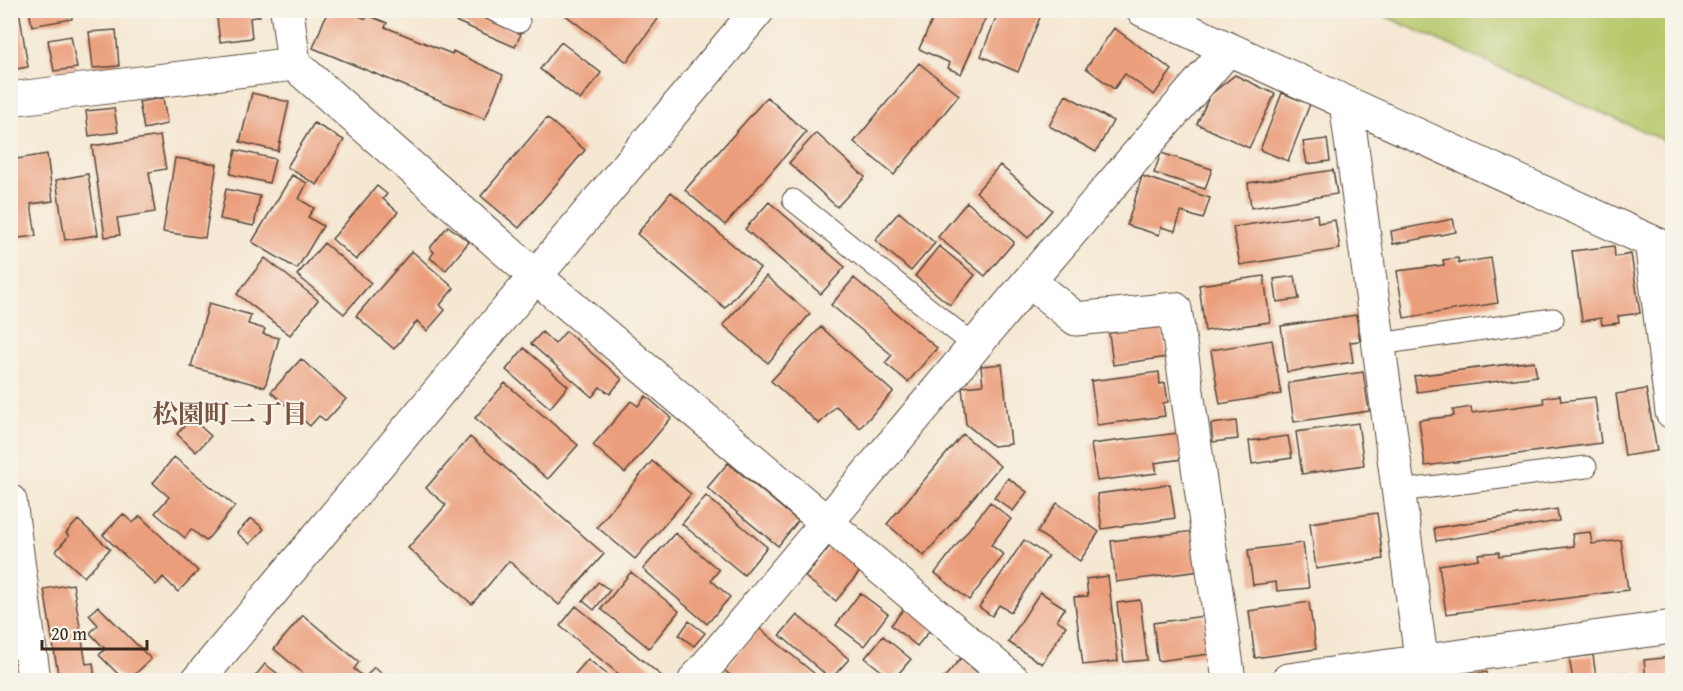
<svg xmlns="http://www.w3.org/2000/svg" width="1683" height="691" font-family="'Gentium Book Plus','Noto Serif JP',serif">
<rect width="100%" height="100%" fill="#f7f3e8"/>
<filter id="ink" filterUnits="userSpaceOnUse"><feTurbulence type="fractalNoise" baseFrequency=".0167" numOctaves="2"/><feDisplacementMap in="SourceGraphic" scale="12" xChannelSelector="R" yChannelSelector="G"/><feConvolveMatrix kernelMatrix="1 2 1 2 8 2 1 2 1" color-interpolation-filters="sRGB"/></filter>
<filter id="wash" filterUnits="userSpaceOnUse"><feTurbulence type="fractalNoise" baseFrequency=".008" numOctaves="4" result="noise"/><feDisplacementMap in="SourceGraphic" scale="24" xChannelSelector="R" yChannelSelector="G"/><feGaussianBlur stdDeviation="1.35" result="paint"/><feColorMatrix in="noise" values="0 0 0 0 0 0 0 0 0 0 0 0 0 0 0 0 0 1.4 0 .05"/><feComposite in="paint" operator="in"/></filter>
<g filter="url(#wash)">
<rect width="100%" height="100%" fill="#f5e8d3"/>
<path fill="#b6c86b" stroke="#787944" stroke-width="1.5" d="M1373,11H1672V144Z"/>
<g id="blocks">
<path fill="#eb9e7c" d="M10,10H19L28,67L10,70Z
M29,10H71L72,19L32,26Z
M216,10H259L260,16L250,18L252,38L220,42Z
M328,10H345L366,19L367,15L387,23L385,27L452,54L453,51L503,75L485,119L313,48Z
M430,10H466L521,34L515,47Z
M559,10H647L658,19L627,62Z
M937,10H989L961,74L948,68L950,63L919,49Z
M999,10H1043L1018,72L981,56Z
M1114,28L1172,70L1154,95L1125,74L1114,89L1086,68Z
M116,30L119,66L93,68L89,32Z
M71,36L77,68L54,71L48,40Z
M561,42L601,73L580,100L540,69Z
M919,63L959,95L894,175L854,142Z
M1235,75L1275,94L1249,148L1197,124L1210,95Z
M252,93L289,102L278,151L240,142Z
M1282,93L1310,104L1288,161L1260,150Z
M1066,95L1113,121L1096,152L1049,126Z
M767,97L806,132L725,225L685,190Z
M163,98L167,124L144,129L139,102Z
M114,108L118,132L89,136L86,111Z
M547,118L585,150L519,228L481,196Z
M10,123L17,159L47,154L53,201L31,204L36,236L10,239Z
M314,123L344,140L317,185L287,167Z
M816,133L865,177L837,207L789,163Z
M160,136L166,169L149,172L155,212L117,218L120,235L105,237L92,146Z
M1327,139L1330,161L1307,164L1303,142Z
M236,150L275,159L269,183L230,174Z
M1161,153L1212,169L1205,189L1154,173Z
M175,158L217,164L205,238L163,232Z
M1000,165L1052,210L1028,238L976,192Z
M1333,170L1337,194L1251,208L1248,183Z
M88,174L98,235L65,240L56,180Z
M292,175L307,183L299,199L314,208L308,217L323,226L297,269L252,242Z
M1142,176L1210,198L1203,219L1181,212L1175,231L1161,227L1159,235L1127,225Z
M377,186L387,194L383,199L398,212L356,260L332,239Z
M226,189L260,196L254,226L220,219Z
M671,192L760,268L725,308L637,234Z
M769,202L845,267L821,294L745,229Z
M967,202L1014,242L985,276L938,237Z
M899,212L935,243L911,271L875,240Z
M1317,214L1318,223L1335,220L1340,249L1240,265L1233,227Z
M1453,219L1456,232L1393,244L1391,231Z
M448,226L469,242L446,270L430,258L434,252L430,248Z
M324,243L371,283L344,314L297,275Z
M939,246L975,275L950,305L915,276Z
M1614,246L1615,257L1631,254L1640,313L1618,316L1619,323L1602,325L1601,318L1582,321L1572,251Z
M412,251L454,288L440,305L445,310L427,331L417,321L394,349L356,316Z
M265,258L318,300L290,335L237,294Z
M1458,258L1459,263L1491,258L1498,303L1404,318L1397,271L1444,265L1443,260Z
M766,276L810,314L768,363L723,325Z
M1264,276L1270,322L1205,331L1199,285Z
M1295,276L1299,299L1277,302L1274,279Z
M854,278L937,348L908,382L885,363L892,355L831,305Z
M209,303L251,315L248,324L265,329L263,334L279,338L265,387L191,367Z
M1356,315L1360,341L1350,342L1353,362L1287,372L1281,326Z
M1162,325L1167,357L1113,365L1109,333Z
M821,327L893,392L860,428L836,406L819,424L771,381Z
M566,331L622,379L610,394L600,387L592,397L531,344L542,332L555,344Z
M1272,340L1281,394L1220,404L1211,350Z
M524,348L568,386L550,408L506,370Z
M301,359L346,399L326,421L319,416L310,426L271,392Z
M1534,361L1537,376L1417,392L1414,376Z
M1002,364L1011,444L993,446L966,424L962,387L983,385L981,366Z
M1159,372L1160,384L1165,383L1168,402L1163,403L1165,416L1097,425L1091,381Z
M1363,372L1369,411L1294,422L1288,383Z
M505,383L578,445L548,479L475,418Z
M1646,389L1657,451L1625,456L1616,394Z
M1560,395L1561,401L1595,397L1601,443L1425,466L1419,420L1454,416L1453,410L1471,407L1472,413L1544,403L1543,398Z
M646,396L671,418L625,473L593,445L631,401L638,406Z
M191,418L211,436L196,452L177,434Z
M1236,421L1238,439L1213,442L1211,424Z
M1358,423L1364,465L1302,474L1296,432Z
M1178,433L1182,459L1155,463L1157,473L1097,481L1091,444Z
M963,434L1000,466L924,556L887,524Z
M1288,436L1292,458L1252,464L1249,441Z
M470,437L604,554L559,605L509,561L472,604L408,548L446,505L426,488Z
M174,457L235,506L206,541L191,529L185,538L155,513L169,497L153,483Z
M652,461L691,494L635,559L597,527Z
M728,463L798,521L778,546L707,488Z
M1008,478L1027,492L1013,511L994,497Z
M1170,484L1175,518L1102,529L1097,494Z
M706,496L767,547L744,575L682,524Z
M990,502L1011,519L991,545L1004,555L969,600L935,573Z
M1057,503L1099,532L1080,561L1037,532Z
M1557,509L1559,521L1436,541L1434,528Z
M1377,513L1383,559L1316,569L1310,523Z
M123,514L133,523L140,516L198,571L178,592L163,577L156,585L103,535Z
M251,518L264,529L250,544L237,533Z
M78,520L110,549L84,577L56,551L69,536L66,533Z
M1195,531L1200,571L1116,582L1111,541Z
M1590,532L1592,544L1621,540L1628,590L1446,614L1439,565L1479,559L1478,554L1499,552V556L1574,546L1572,534Z
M675,533L719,570L711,580L730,597L707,624L643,569Z
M1024,540L1048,556L1011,612L999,605L992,616L979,607Z
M1303,543L1309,588L1277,591L1276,582L1253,585L1248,550Z
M830,546L861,570L836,601L805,577Z
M631,572L679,611L649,648L601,609Z
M1108,576L1118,661L1083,665L1074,597L1088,596L1086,579Z
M598,582L610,590L594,610L583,601Z
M73,584L86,664L93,663L95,680H59L44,589Z
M1040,592L1065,608L1057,620L1066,626L1042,664L1008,642Z
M860,593L888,614L864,646L836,625Z
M1140,600L1147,660L1124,662L1117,603Z
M1309,602L1316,649L1255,658L1249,611Z
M98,606L151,659L129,680H124L99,655L105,649L90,633L98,625L89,615Z
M576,606L664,678L661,680H626L560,626Z
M906,606L932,628L917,646L891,625Z
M303,615L359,662L354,669L365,678L374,667L389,680H311L274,649Z
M797,615L849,659L831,679L780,635Z
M1204,616L1209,654L1158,661L1153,623Z
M689,621L705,633L694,646L679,635Z
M759,628L815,674L810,680H736L724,670Z
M883,636L911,659L893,680L865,658Z
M1593,655L1596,677L1626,672L1628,680H1573L1569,658Z
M1672,657V680H1646L1644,660Z
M961,658L985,679L983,680H942Z
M588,659L614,680H570Z
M265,664L286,680H252Z
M1487,672L1488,680H1456V677Z"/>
</g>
</g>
<g filter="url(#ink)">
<use href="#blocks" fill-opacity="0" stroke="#574639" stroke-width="1.5"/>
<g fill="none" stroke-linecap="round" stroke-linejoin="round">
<g stroke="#574639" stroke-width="23">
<path id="service" d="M493,10L519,22
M793,200L975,346
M1379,344L1553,319
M1399,491L1586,467"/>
</g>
<g stroke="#574639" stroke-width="35">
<path id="minor" d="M287,10L294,64L535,276L1013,680
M1143,10L1672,251
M10,99L294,64
M1346,103L1424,680
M1651,241L1672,412
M1029,281L1076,319L1175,309L1229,680
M10,501L34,680
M695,680L1029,281L1228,49
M1288,680L1672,627"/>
</g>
<g stroke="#574639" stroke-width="35">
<path id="tertiary" d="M198,680L758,10"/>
</g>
<use href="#service" stroke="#fff" stroke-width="21"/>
<use href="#minor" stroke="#fff" stroke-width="33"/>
<use href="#tertiary" stroke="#fff" stroke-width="33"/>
</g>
</g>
<g text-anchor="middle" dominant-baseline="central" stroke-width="4.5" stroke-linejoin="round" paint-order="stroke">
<g font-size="26" font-weight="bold" fill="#79533f" stroke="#f7f3e8">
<text x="230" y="413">松園町二丁目</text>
</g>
</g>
<rect width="1683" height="691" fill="none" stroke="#f7f3e8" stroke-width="36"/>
<path d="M42 640v9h105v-9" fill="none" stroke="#3b2a1e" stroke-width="3"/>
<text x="51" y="640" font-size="18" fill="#3b2a1e" stroke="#f7f3e8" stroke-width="4.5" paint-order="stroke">20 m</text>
</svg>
